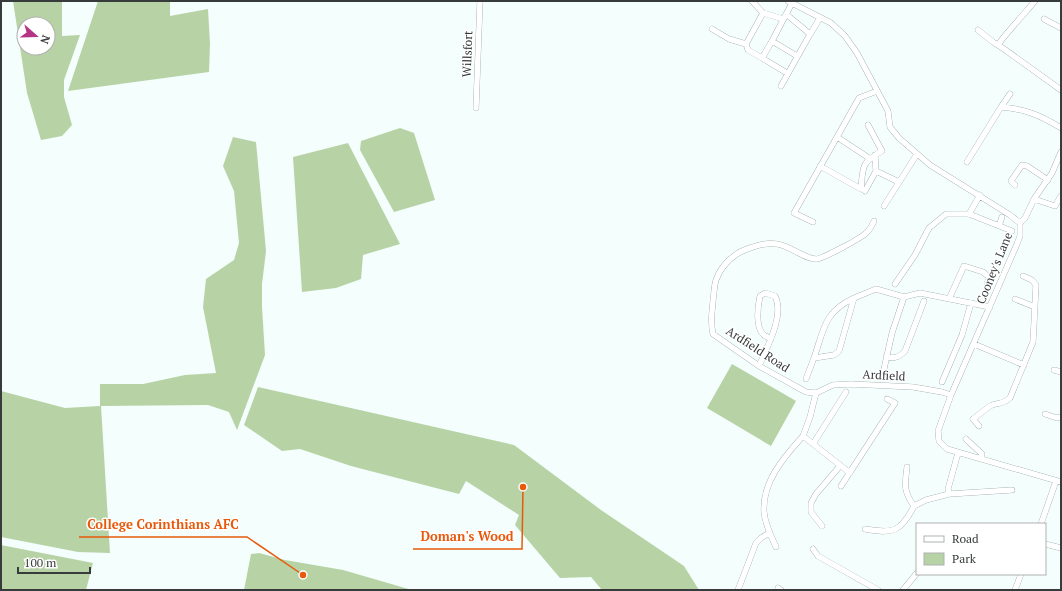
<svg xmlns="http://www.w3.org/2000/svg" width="1062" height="591" font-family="'PT Serif',serif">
<rect width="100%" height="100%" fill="#f3fefd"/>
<path fill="#b7d3a6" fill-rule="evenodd" d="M13,1H62V36L80,35L64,80V97L72,125L62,136L41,140L27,93ZM24,24H48V48H24Z
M98,1H170V16L208,9L210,44L209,72L68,91Z
M400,128L414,133L435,200L394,212L360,150L361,141Z
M233,137L256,142L266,251L262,284V307L265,355L237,430L229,412L208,405L101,406L110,553L78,552L1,537V391L65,408L100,406V384H143L185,375L216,373L203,307L206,279L234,260L239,243L234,191L223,166Z
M348,143L400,244L363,255L361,279L336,288L302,292L293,157Z
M732,364L796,401L771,446L707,408Z
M258,387L514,445L601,510L684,566L699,590H602L591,577L560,578L515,525L519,515L466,481L459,494L351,466L300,449L282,451L244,425Z
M1,545L93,563L86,590H1Z
M259,553L285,560L343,570L412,590H244L251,554Z"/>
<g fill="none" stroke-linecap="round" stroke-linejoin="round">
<g stroke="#8b9595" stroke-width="6">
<path id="minor" d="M752,1L763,13
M788,1L831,23L845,36L857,53L888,111L890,127L899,138L930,165L1010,215L1020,223V236L1017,244L951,395L938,431L939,441L947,449L1061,482
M786,14L810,34
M1044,19L1061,28
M712,29L729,39L746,44
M978,30L993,42L1004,49L1061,90
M772,41L792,3
M998,45L1003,38L1035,1
M762,58L748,50L746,44L763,13L783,19
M787,73L762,58L772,41L797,56
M781,86L809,36L820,18
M1001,107L1010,94
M476,108L480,1
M837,137L869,158
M875,155L876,171L899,182
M967,162L1001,107C1025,109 1040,115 1061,128
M820,166L861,189C863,166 861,163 882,151L868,125
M1015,185L1011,181L1022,165L1027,166L1048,180
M865,191L876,171
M1034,199L1055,206L1061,196
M884,206L917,154
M969,214L980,195
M813,222L794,213L859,98L877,91
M1020,223L1025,218L1034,199L1052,173L1061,152
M999,226L1002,217
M895,284L915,255L929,228L946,214H969L1012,231
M949,299L964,266L983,272L990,278L987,283
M1015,299L1035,307
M974,344L1024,365
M886,357C895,359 899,357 905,351L924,301
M814,358C824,329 824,312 854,298
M759,366C767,347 785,315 775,296L765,293L760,296C758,305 755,326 763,334C764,336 768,337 771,339
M1054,370L1061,372
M882,378L892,333L904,297
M806,379L814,358L834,355L839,351L854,298L876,289L904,297L920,293L990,307
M942,382L962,335L971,303
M816,393L806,392L759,366L713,334C710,321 712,314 713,301C714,294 714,286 716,280C722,263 737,251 753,247C761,244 769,243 777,244C791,246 806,260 817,259C824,258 859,239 865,234C870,230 872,226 874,221
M816,393L833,385L851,384L913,387L942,392L951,395
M816,393L810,417L803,436L850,473
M1045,414L1057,418L1061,417
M979,426L973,419C979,415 985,409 992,405C1001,402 1001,405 1010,398L1033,342L1036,285L1032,280L1023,276
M966,439L982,454L981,459
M813,444L846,392
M958,453L948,489L949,494L1012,490
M907,467C905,484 903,491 914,506L926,500L949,494
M841,486L895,403L887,399
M1041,524L1056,481
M822,526L811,512V503L816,494L840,466
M865,529C893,534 901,532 914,506
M1045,544L1061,548
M776,547C771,536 765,524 764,512C762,482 784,457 803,436
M813,549L818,556L878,590
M778,588L781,590
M738,590L756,543L761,538L769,533
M903,590L917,573
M1015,590L1021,574"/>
</g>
<use href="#minor" stroke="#fff" stroke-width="5.5"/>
</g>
<g text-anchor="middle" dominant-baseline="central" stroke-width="3" stroke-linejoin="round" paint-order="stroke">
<g font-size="12" fill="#373b3b" stroke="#fff">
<text transform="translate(467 54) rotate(-88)">Willsfort</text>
<text transform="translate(994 268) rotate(-68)">Cooney's Lane</text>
<text transform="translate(758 349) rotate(33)">Ardfield Road</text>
<text transform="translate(884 375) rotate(3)">Ardfield</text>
</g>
</g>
<path fill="none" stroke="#e8590c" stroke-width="1.5" d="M303 575L247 537H79M523 487L522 549H413"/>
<g fill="#e8590c" stroke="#fff" stroke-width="1.5">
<circle cx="303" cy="575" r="4"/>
<circle cx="523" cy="487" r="4"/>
</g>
<g font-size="13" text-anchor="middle" font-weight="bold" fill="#e8590c" stroke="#fff" stroke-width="3" stroke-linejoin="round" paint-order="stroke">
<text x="163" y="529">College Corinthians AFC</text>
<text x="467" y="541">Doman's Wood</text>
</g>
<rect width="1062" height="591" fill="none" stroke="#373b3b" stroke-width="4"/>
<rect x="916" y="523" width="130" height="52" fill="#ffffff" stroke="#afb1b1"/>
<rect x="924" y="536" width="20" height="6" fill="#ffffff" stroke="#afb1b1"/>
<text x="952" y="543" font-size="12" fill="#373b3b">Road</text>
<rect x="924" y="553" width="20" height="12" fill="#b7d3a6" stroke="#afb1b1"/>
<text x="952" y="563" font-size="12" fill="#373b3b">Park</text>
<g transform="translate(36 36) rotate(110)"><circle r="19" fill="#ffffff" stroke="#afb1b1"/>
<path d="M0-3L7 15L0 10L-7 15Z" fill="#b33584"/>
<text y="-6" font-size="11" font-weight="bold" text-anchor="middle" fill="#373b3b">N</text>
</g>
<path d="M18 567v6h72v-6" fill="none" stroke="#373b3b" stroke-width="2"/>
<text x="24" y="567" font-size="12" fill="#373b3b" stroke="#ffffff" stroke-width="3" paint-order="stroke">100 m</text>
</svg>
